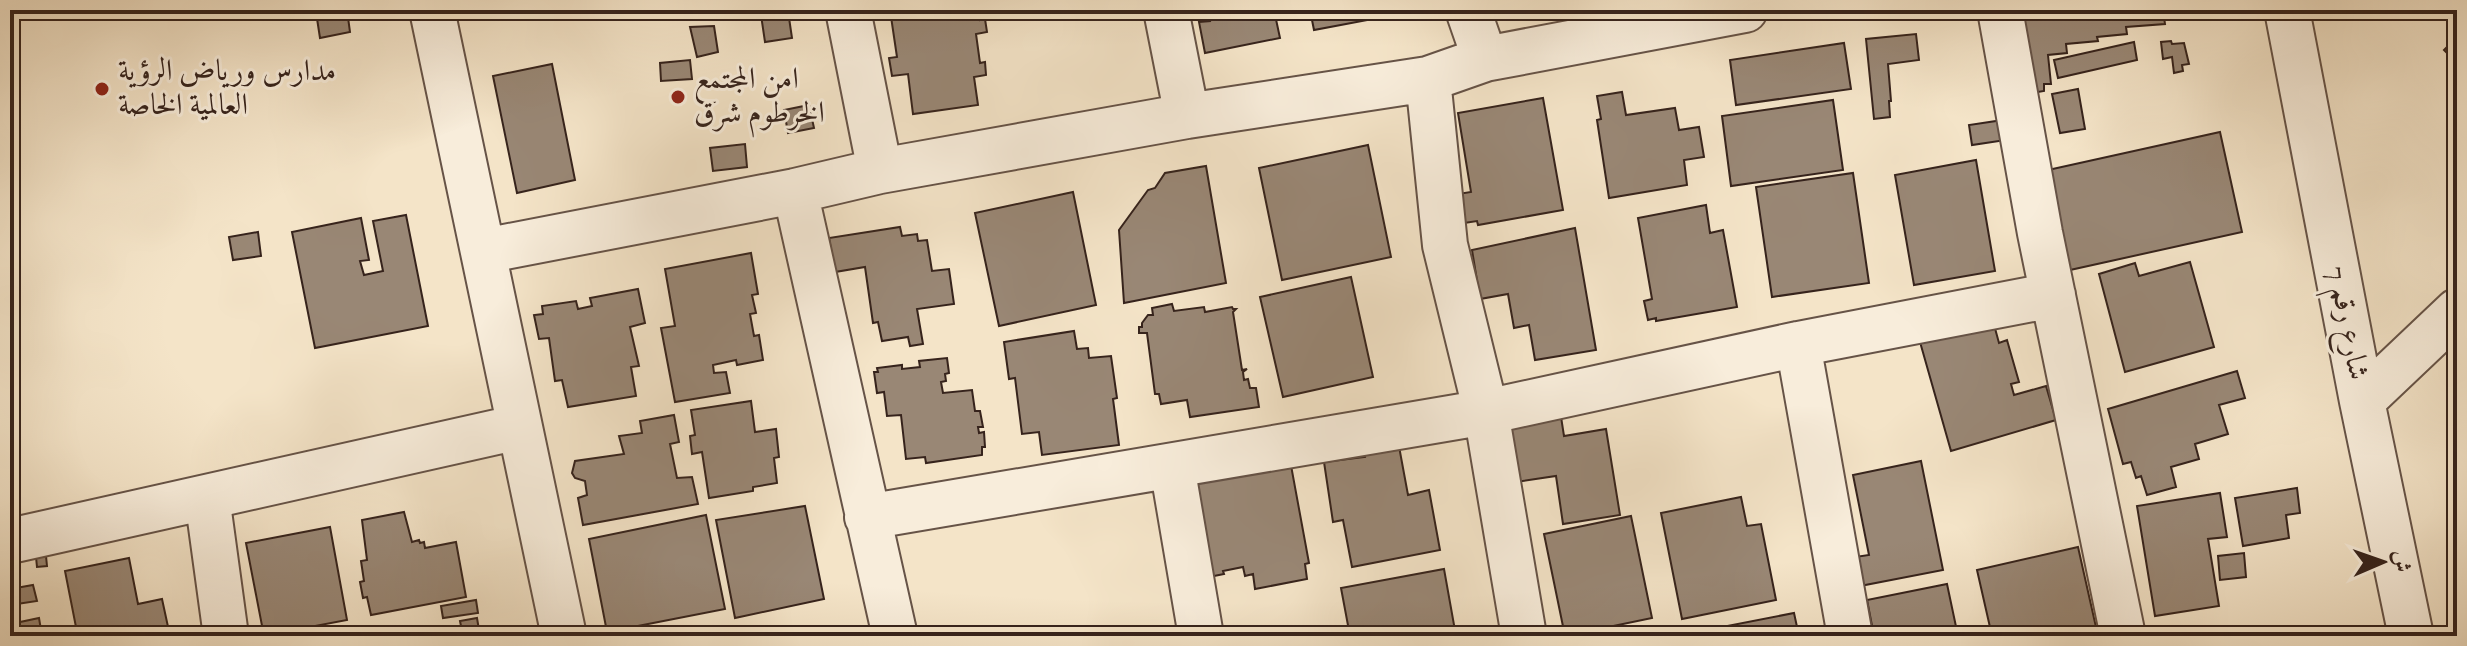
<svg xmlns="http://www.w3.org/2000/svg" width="2467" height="646" font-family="'IM FELL English',Amiri,serif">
<rect width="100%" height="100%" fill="#f4e4c8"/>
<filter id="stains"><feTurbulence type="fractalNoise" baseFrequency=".0025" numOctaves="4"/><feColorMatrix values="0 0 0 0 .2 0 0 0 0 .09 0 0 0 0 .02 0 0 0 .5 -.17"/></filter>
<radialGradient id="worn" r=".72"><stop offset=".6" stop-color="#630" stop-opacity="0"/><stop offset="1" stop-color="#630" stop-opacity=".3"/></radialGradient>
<path fill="#998775" stroke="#36231c" stroke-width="2" d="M328,10H347L350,32L320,38L316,12Z
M890,10H979L980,20L985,19L987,32L976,34L980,63L985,62L986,75L974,77L978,105L913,114L908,74L892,76L889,58L897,57Z
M1208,10H1274L1280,38L1205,53L1199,22L1210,21Z
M1310,10H1376L1378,18L1314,30Z
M2017,10H2163L2165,24L2126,27L2127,34L2097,37L2098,41L2066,44L2067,53L2048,55L2051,84H2044V91L2032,93L2030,51H2021Z
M788,11L792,38L765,42L761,15Z
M714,26L718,52L697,57L690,27Z
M1916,34L1919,60L1888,64L1891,101H1889L1890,117L1874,119L1866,39Z
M2457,37V63L2444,50Z
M2171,41L2172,44L2184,43L2189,64L2182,65L2183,71L2174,73L2172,57L2163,59L2161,42Z
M2134,42L2137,60L2058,78L2054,60Z
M1844,43L1851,89L1736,105L1730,60Z
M690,60L692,79L661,81L660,63Z
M552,64L575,180L517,193L493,76Z
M2078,89L2085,129L2060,133L2052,94Z
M1622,92L1626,115L1675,108L1679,130L1699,127L1704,157L1684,160L1687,185L1609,198L1597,120L1601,119L1597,96Z
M1543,98L1563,210L1478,225L1477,221L1457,224L1452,195L1471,192L1458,113Z
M1833,100L1843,170L1731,186L1722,116Z
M809,105L814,128L788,133L784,110Z
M2003,120L2006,140L1972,145L1969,125Z
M2220,132L2242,232L2070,270L2048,170Z
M745,144L747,167L713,171L710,148Z
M1368,145L1391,257L1282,280L1259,168Z
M1976,160L1995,271L1914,285L1895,175Z
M1206,166L1226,283L1124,303L1119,230L1148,190L1155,188L1165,173Z
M1853,173L1869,283L1772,297L1756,187Z
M1073,192L1096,305L999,326L975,213Z
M1706,205L1710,233L1723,230L1737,307L1656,321V318L1648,320L1644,301L1652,299L1638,218Z
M406,215L428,326L315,348L292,232L361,218L369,260L360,261L364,275L383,271L373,221Z
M900,227L902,236L917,234L918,241L927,240L932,271L949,269L954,304L917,309L923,344L910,346L908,337L882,341L878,322L873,323L865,267L835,272L829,238Z
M1575,228L1596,350L1535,360L1529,325L1514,328L1508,294L1480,299L1472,250Z
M258,232L261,256L233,260L229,237Z
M751,253L758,294L752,295L756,313L750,314L754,336L759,335L763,360L737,365L736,360L713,365L714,373L726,372L730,393L675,402L661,328L675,326L665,269Z
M2190,262L2214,347L2125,372L2099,274L2135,263L2139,276Z
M1351,277L1373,377L1283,397L1260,297Z
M638,289L645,323L630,327L639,366L631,367L636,396L568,407L562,380L555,381L549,338L539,339L534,315L543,314L542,306L576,301L578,309L592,306L590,298Z
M1172,304L1174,311L1204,307L1205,312L1232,307L1233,309H1236L1233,312L1242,370L1247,369L1243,372L1244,380L1248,379L1250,388H1256L1259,407L1190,417L1187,400L1161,404L1159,394H1155L1147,333H1139V327H1142V323L1148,315H1153L1152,308Z
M1993,321L1999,343L2007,340L2019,382L2011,384L2014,395L2046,386L2056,420L1951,451L1920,342Z
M1074,331L1077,349L1088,348L1089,358L1111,356L1117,398L1113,399L1119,445L1042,455L1039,432L1022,434L1015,378L1009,379L1004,342Z
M947,358L949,373L945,374L946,381L941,382L943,393L972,390L975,411H980L983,427H978L979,433L984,432L985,447H982V455L926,463L925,457L906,459L901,415L887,416L884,392L877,393L874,372H878L877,368L902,365V369L920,367L919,361Z
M2237,371L2245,398L2219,405L2228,434L2195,444L2199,459L2171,467L2176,487L2147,495L2141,476L2136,478L2131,462L2123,464L2108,409Z
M751,401L755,432L776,429L779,457L774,458L777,483L753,487V491L709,498L702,452L692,454L690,436L695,435L691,410Z
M1559,404L1564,436L1606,429L1620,515L1563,524L1556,476L1509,483L1498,414Z
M674,415L679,442L670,444L677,478L692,477L698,504L583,525L578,498L587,495L585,481L575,478L572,473L575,461L624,454L619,436L642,433L640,421Z
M1398,441L1408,495L1429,490L1440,550L1352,567L1343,520L1333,522L1324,462L1365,457L1363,447Z
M1290,460L1309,563L1305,564L1307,579L1255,589L1253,574L1245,576L1243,567L1223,571L1224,574L1199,579L1180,476Z
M1921,461L1943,570L1860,586L1855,557L1869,555L1853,475Z
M2297,488L2300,513L2286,515L2289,538L2243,546L2235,498Z
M2220,493L2227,537L2208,539L2219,606L2155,616L2137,506Z
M1741,497L1747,526L1761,524L1776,600L1682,619L1661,513Z
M805,506L824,599L735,618L716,520Z
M404,512L412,542L419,540L420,543L424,542L425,548L456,542L466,597L371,615L367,597L363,598L360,582L364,581L361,561L367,560L362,520Z
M706,515L725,609L607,632L589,539Z
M1631,516L1652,618L1565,636L1544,534Z
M330,527L347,620L299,629L300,636H277L276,634L264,636L246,543Z
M2078,547L2098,636H1992L1977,570Z
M2244,553L2246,577L2220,580L2218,556Z
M46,556L47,566L37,567L36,557Z
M129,558L138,604L162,599L170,636H67L65,629L76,627L65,571Z
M1444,569L1456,636H1350L1341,588Z
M1947,584L1958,636H1874L1867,600Z
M33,585L37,601L10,605V589Z
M476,600L478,613L443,618L441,606Z
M18,610L20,622L39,618L42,636H10V612Z
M1794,613L1799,636H1676Z
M477,618L480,636H463L460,621Z
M824,629L825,636H790Z"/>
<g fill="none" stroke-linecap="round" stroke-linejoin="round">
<g stroke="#665347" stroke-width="48">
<path id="minor" d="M432,10L564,636
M848,10L880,171
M1166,10L1187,116
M1468,10L1485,59
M2000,10L2040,233L2123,636
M2287,10L2362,401L2411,636
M1428,79L1445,245L1486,412L1524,636
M795,191L895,636
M484,251L795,191L880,171L1187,116L1428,79L1485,59L1745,10
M1798,344L1850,636
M2362,401L2457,311
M1172,466L1201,636
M207,497L226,636
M867,517L1486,412L1798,344L2053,295
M10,541L519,427"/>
</g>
<use href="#minor" stroke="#f8eddb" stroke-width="44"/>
</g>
<g fill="#8f2418" stroke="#f8eddb" stroke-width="3">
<circle cx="102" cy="89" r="8"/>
<circle cx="678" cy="97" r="8"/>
</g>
<g text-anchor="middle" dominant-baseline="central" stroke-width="6" stroke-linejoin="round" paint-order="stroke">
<g font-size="30" fill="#36231c" stroke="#f8eddb" text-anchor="start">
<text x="118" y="72">مدارس ورياض الرؤية<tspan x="118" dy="34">العالمية الخاصة</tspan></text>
<text x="694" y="80">امن المجتمع<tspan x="694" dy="34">الخرطوم شرق</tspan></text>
</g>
<g font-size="30" fill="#36231c" stroke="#f8eddb">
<text transform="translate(2347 323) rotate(79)">شارع رقم 7</text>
</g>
</g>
<rect width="2467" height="646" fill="none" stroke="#f4e4c8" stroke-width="40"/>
<rect x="12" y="12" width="2443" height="622" fill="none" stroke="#36231c" stroke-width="4"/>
<rect x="20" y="20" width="2427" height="606" fill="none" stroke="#36231c" stroke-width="2"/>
<g transform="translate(2383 562) rotate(88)" stroke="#f8eddb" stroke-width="6" paint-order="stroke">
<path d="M0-6L14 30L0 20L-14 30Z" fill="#36231c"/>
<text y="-12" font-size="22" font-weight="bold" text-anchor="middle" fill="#36231c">ش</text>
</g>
<rect width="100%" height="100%" filter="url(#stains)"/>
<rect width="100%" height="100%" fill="url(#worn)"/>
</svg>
